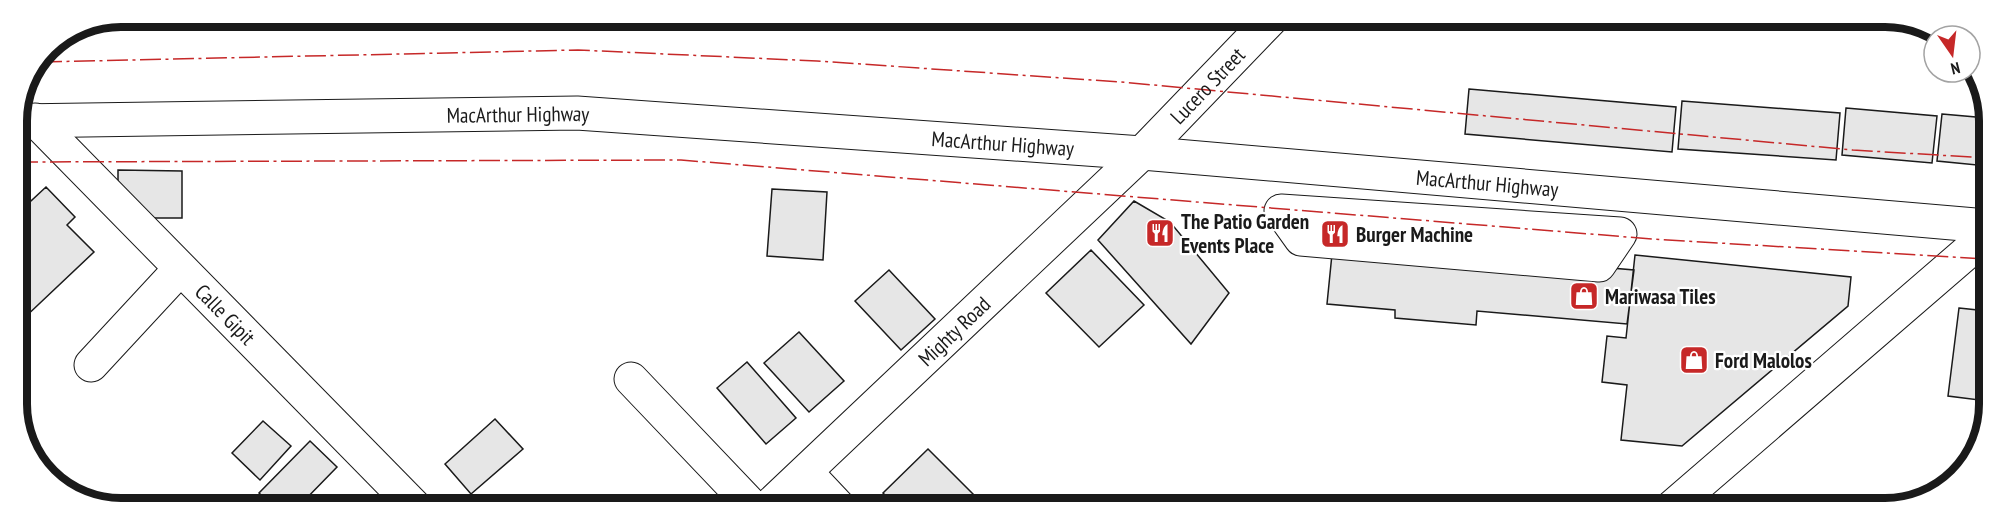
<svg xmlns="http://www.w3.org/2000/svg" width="2006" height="525" font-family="'PT Sans Narrow',sans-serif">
<rect width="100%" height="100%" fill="#fff"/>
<path fill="#e6e6e6" stroke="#1a1a1a" stroke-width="1.5" d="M1469,89L1676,107L1672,152L1465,134Z
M1682,101L1840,113L1836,160L1678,149Z
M1846,108L1937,116L1932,163L1842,155Z
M1942,114L1987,118V166L1937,161Z
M118,170L182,171V218H150L118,194Z
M46,187L75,217L67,225L94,252L21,321L18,318L17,211L19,212Z
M772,189L827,192L823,260L767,256Z
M1134,201L1170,222L1229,293L1191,344L1098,240Z
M1333,244L1634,270L1627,324L1477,311L1476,325L1395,318V310L1327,304Z
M1091,250L1144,305L1099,347L1046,293Z
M1635,255L1851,277L1848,306L1682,446L1621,440L1627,385L1602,382L1607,336L1626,338Z
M889,270L935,319L901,350L855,301Z
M1959,308L1987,311V401L1948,396Z
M799,332L844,381L809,412L764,363Z
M747,362L796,418L766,444L717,388Z
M495,419L523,449L471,494L445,464Z
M263,421L291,446L260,480L232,453Z
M310,441L337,467L298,507H274L259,493Z
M928,449L986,507H897L883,493Z"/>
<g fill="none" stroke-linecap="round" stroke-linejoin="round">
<g stroke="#1a1a1a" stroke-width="35">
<g id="minor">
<path id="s1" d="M35,120L415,507"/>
<path d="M1281,211L1620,234L1599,265L1301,239Z"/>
<path d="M91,365L180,269"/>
<path d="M631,379L753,507"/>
<path d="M806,472L839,507"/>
<path id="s2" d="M768,507L1142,153L1272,18"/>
<path d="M1671,508L1987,235"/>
</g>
</g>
<g stroke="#1a1a1a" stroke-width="35">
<g id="highway">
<path id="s3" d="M17,121L577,113L1142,153L1987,226"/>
</g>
</g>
<use href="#minor" stroke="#fff" stroke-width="33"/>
<use href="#highway" stroke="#fff" stroke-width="33"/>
<path stroke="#c62828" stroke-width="1.5" stroke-dasharray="21 4.5 3 4.5" stroke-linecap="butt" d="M41,62L578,50L817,61L1121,82L1853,150L1987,158
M17,162L681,160L1652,239L1987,259"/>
</g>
<defs>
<g id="restaurant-square" transform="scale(1.5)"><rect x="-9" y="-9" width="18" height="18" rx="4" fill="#c62828" stroke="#fff"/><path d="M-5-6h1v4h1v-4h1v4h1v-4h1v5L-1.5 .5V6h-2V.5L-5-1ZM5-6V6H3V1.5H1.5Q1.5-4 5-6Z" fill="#fff"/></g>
<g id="shop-square" transform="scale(1.5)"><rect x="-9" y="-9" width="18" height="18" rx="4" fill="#c62828" stroke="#fff"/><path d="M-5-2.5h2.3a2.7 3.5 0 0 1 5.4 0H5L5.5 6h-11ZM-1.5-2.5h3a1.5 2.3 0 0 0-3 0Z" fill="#fff"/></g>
</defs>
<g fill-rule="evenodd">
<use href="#restaurant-square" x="1160" y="233"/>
<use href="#restaurant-square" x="1335" y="234"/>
<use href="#shop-square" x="1584" y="296"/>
<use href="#shop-square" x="1694" y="360"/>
</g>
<g text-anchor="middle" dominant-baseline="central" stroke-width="4.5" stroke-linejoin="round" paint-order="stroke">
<g font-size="21" fill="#1a1a1a" stroke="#fff">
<text stroke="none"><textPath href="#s2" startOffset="609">Lucero Street</textPath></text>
<text stroke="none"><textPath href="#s3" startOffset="501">MacArthur Highway</textPath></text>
<text stroke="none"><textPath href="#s3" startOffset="987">MacArthur Highway</textPath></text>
<text stroke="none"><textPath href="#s3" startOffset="1473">MacArthur Highway</textPath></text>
<text stroke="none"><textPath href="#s1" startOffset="272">Calle Gipit</textPath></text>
<text stroke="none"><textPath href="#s2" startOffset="256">Mighty Road</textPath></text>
</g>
<g font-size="21" font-weight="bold" fill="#1a1a1a" stroke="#fff" text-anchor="start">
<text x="1181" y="221">The Patio Garden<tspan x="1181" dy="24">Events Place</tspan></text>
<text x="1356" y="234">Burger Machine</text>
<text x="1605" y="296">Mariwasa Tiles</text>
<text x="1715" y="360">Ford Malolos</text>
</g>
</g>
<path d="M0 0H2006V525H0ZM121 27H1885A94 94 0 0 1 1979 121V404A94 94 0 0 1 1885 498H121A94 94 0 0 1 27 404V121A94 94 0 0 1 121 27Z" fill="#fff" fill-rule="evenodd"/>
<path fill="none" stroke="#1a1a1a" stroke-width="8" d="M121 27H1885A94 94 0 0 1 1979 121V404A94 94 0 0 1 1885 498H121A94 94 0 0 1 27 404V121A94 94 0 0 1 121 27Z"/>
<g transform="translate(1952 54) rotate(166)"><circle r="28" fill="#ffffff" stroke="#a3a3a3" stroke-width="1.5"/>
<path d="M0-4.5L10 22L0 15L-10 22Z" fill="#c62828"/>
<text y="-9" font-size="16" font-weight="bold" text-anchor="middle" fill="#1a1a1a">N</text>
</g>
</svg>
